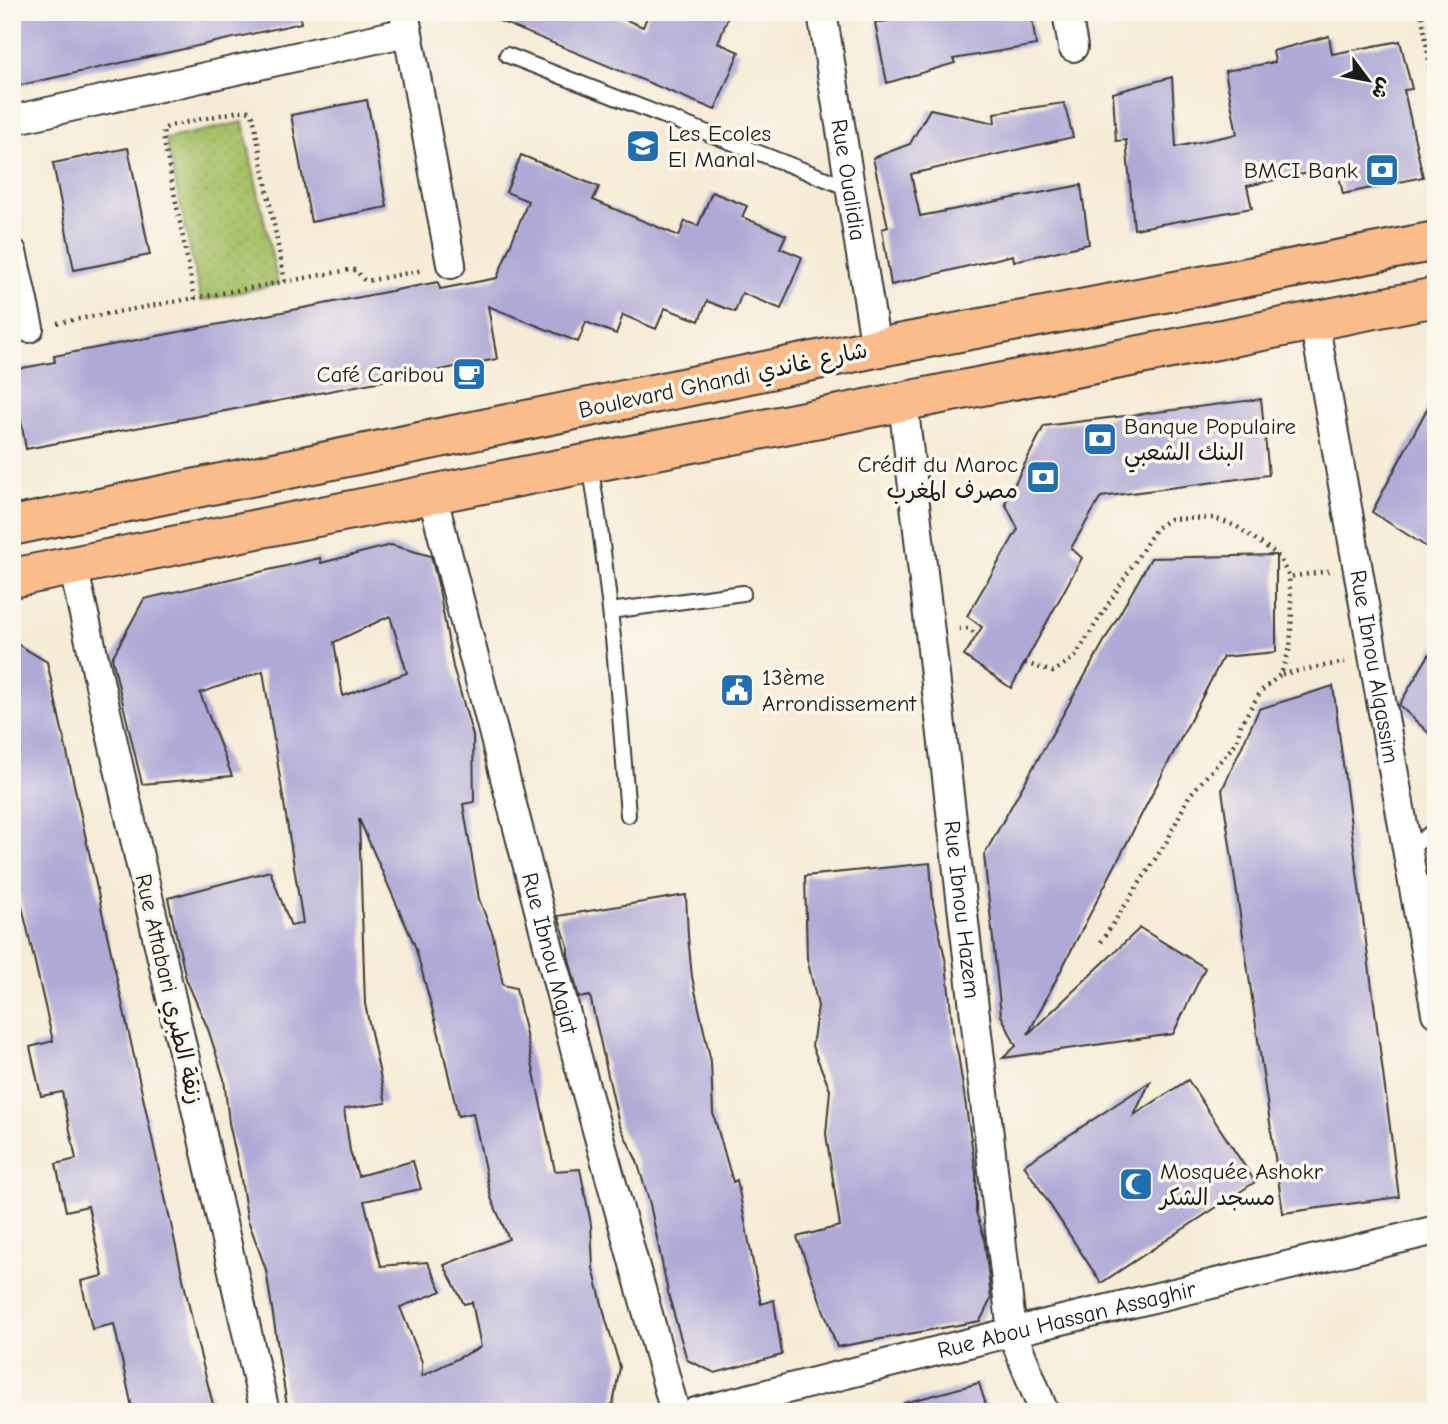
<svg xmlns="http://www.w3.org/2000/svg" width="1448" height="1424" font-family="'Comic Neue','Playpen Sans Arabic',sans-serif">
<defs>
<pattern id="grass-dots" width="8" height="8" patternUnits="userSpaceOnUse" patternTransform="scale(1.75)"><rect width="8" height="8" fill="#a6c066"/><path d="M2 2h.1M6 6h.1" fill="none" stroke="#8ea458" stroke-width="1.8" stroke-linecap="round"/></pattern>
</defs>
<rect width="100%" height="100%" fill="#fbf7ec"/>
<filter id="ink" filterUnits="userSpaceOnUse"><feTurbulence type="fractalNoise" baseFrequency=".0143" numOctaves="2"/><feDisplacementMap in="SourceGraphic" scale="14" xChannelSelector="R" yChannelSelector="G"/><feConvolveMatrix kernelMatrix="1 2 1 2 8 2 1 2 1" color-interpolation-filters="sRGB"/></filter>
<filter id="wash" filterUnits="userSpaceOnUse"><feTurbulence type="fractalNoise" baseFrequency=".00686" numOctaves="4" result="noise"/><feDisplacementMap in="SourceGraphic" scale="28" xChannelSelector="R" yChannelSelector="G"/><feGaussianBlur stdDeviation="1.57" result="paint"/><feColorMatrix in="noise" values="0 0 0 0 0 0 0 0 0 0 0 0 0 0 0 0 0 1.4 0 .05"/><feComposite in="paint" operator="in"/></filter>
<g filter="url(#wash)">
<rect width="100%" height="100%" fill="#f6ebd6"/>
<path fill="url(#grass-dots)" stroke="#616e41" stroke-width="2" d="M243,122L278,284L201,301L166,139Z"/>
<g id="blocks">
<path fill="#afa9d6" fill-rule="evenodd" d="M12,12H299L301,23L12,87Z
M607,12L643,27L649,12H730L718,43L739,52L715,110L480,13Z
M941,12H1031L1036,45L953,59L955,63L887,83L875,23Z
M1329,36L1332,54L1400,41L1412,89L1404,90L1423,177L1343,194L1337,167L1247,186L1252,208L1134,229L1126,140L1116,141L1113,93L1172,77L1176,147L1237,134L1225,71L1275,62L1273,51Z
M367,100L387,207L311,222L291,115Z
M1064,103L1073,137L911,174L920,216L1081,185L1089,244L1014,261L1013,255L891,285L882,229L888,227L873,158L910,144L930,109L995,123L994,113Z
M128,148L150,255L74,270L53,163Z
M521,155L599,187L593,200L679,236L685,221L698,226L712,192L747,206L742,217L786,235L780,248L802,257L781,309L742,293L735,312L707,301L699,321L665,308L656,329L623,315L616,334L586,322L578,342L488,306L497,359L26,449L12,370L55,362L54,356L438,282L440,289L497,278L528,201L506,192Z
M1436,392V553L1372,512Z
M1261,399L1269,475L1101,497L1071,548L1082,558L1011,688L964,656L982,627L967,616L1018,529L1005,503L1044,426Z
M391,545L431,556L438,584L453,667L473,736L474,802L463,804L479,899L493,935L503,985L516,988L555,1171L580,1169L591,1224L593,1268L606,1320L620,1367L613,1404L594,1412H288L266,1270L247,1217L240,1173L229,1123L224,1079L208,1029L186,979L168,898L270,871L291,926L303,923L263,671L200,693L232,776L142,784L112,658L144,599L320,558L321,563ZM390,616L407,673L343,696L334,642ZM359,819L415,946L439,1034L458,1116L473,1113L491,1198L509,1239L444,1265L464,1304L472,1302L481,1347L422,1376V1362L400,1307L442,1291L427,1262L381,1266L364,1201L421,1189L413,1161L358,1176L350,1151L344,1109L386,1103L365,1004Z
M1276,555V652L1223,657L1028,1034L1140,928L1205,968L1173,1034L1003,1058L1016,1046L1001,1015L984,855L1151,558Z
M12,641L47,662L197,1342L215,1412H133L114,1324L92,1329L81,1281L103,1276L88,1206L66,1211L56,1164L76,1159L62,1092L41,1096L30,1047L53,1041L12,863Z
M1436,643V740L1399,705Z
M1333,686L1399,1197L1283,1213L1222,790L1259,709Z
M930,863L933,903L946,963L954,1039L958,1054L976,1173V1212L984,1237L991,1299L980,1321L837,1347L797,1237L840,1226L826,1134L830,1090L812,1046L818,1006L807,958L805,876Z
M686,895L688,936L692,977L711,1062L713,1113L733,1182L737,1180L761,1304L774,1300L782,1355L715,1373L687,1360L669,1297L650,1204L637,1161L619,1124L590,996L579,998L568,955V946L558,916Z
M1188,1080L1255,1182L1101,1283L1024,1165L1150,1082L1134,1115Z
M979,1383L988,1412H905L904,1403Z"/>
</g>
</g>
<g filter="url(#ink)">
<use href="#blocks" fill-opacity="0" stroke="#3d3b38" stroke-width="2"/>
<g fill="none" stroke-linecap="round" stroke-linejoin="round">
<g stroke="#3d3b38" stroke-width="18">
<path id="service" d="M507,55L849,188
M590,465C610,581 619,698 628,815
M610,611L743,593
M1407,851L1436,829"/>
</g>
<g stroke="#3d3b38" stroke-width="32">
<g id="minor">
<path d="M404,12L451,264"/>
<path id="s1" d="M822,12L876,348"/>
<path d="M1067,12L1073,47"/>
<path d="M12,120L407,32"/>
<path d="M12,252L29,328"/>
<path id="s2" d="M1314,320L1436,1013"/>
<path id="s3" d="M903,402L1012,1332L1044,1412"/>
<path id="s4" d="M432,494L578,1061L675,1412"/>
<path d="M73,566L265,1412"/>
<path id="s5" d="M696,1412L1012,1332L1436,1230"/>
</g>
</g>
<g stroke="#3d3b38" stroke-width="42">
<path id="primary" d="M12,526L876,348L1436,241
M12,578L432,494L1436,297"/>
</g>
<path stroke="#3d3b38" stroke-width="4.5" stroke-dasharray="2 5" stroke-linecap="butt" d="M1416,12L1422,17L1436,104
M195,299L163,136L164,129L169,126L244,110L250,111L253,116L285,282
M57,323L349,270H356L363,279L367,281L423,270
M959,629L968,628L977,635
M1025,663L1053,672L1075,657L1156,528L1170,519L1214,518L1236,526L1271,550L1279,557L1289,577L1329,571
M1282,674L1345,662
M1101,942L1167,841L1189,796L1236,743L1241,724L1261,691L1281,674L1290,648L1292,614L1289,577"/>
<use href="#service" stroke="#fff" stroke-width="14"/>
<use href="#minor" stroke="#fff" stroke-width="28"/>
<use href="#primary" stroke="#f9bc8a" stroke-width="38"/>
</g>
</g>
<defs>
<g id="school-square" transform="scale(1.75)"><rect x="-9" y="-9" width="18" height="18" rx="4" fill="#1f6fb2" stroke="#fbf7ec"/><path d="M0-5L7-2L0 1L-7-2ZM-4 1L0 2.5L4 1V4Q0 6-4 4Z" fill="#fff"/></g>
<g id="bank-square" transform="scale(1.75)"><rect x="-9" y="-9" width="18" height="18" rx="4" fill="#1f6fb2" stroke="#fbf7ec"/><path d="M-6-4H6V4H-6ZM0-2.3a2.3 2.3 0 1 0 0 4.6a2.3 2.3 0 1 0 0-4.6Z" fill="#fff"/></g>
<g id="cafe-square" transform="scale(1.75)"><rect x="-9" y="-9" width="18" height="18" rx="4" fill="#1f6fb2" stroke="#fbf7ec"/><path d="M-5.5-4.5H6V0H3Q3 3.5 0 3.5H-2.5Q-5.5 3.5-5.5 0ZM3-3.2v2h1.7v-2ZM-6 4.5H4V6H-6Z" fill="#fff"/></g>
<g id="civic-square" transform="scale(1.75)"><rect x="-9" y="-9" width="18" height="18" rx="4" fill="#1f6fb2" stroke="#fbf7ec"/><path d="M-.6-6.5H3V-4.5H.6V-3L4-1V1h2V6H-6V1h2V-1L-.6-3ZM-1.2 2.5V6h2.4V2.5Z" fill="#fff"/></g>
<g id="mosque-square" transform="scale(1.75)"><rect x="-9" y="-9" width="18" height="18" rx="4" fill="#1f6fb2" stroke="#fbf7ec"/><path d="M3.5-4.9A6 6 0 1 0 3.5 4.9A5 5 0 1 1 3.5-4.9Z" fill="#fff"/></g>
</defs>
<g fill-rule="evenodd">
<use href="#school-square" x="643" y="146"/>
<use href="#bank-square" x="1382" y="170"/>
<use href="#cafe-square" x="469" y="374"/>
<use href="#bank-square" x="1100" y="439"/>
<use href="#bank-square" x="1043" y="477"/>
<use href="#civic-square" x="737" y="690"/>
<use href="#mosque-square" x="1136" y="1184"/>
</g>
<g text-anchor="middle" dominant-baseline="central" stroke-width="7" stroke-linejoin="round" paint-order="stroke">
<g font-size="23" fill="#1c1c1c" stroke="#fbf7ec" text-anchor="start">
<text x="668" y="133">Les Ecoles<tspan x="668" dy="26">El Manal</tspan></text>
<text x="1358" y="170" text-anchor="end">BMCI Bank</text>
<text x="444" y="374" text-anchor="end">Café Caribou</text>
<text x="1124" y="426">Banque Populaire<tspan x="1124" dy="26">البنك الشعبي</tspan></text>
<text x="1018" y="464" text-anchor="end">Crédit du Maroc<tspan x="1018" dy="26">مصرف المغرب</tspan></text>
<text x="762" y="677">13ème<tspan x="762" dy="26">Arrondissement</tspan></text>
<text x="1160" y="1171">Mosquée Ashokr<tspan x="1160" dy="26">مسجد الشكر</tspan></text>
</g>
<g font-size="23" fill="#1c1c1c" stroke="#fbf7ec">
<text stroke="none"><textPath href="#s1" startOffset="170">Rue Oualidia</textPath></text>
<text transform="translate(723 380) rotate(-12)">Boulevard Ghandi شارع غاندي</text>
<text stroke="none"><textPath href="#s2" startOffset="352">Rue Ibnou Alqassim</textPath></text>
<text stroke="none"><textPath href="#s3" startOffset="511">Rue Ibnou Hazem</textPath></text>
<text stroke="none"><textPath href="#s4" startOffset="474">Rue Ibnou Majat</textPath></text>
<text transform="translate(169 989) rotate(77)">Rue Attabari زنقة الطبري</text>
<text stroke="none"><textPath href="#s5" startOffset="382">Rue Abou Hassan Assaghir</textPath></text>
</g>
</g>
<rect width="1448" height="1424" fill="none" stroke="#fbf7ec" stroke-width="42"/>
<g transform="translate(1368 80) rotate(122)" stroke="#fbf7ec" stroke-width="5" paint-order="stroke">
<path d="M0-5L12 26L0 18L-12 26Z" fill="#1c1c1c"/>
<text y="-10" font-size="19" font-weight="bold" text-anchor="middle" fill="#1c1c1c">ش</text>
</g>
</svg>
